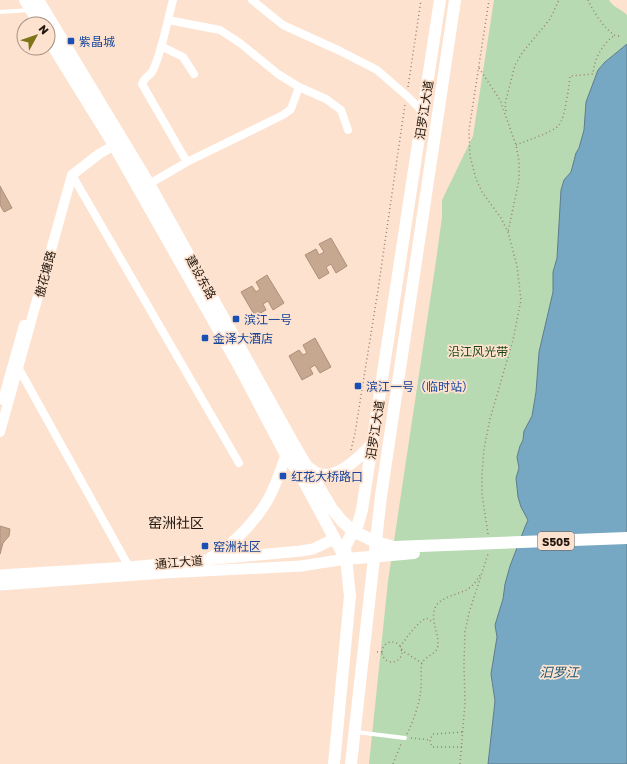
<svg xmlns="http://www.w3.org/2000/svg" width="627" height="764" font-family="'Golos Text','Noto Sans SC',sans-serif">
<rect width="100%" height="100%" fill="#fde2cf"/>
<path fill="#b8dab2" d="M494,0H609C615,9 620,8 627,15V44L605,62L598,70L586,102L584,130L579,148L576,153L571,172L564,180L557,258L553,272V292L539,352L536,392L532,416L524,431L523,440L520,446L517,457L519,468L516,478L521,507L528,520L525,527L510,566L505,584L503,599L495,625L497,637L491,674L495,701L488,764H369L388,581L436,261L442,217V200L473,136Z"/>
<path fill="#76a8c4" stroke="#5d7c8d" d="M627,44V764H488L495,701L491,674L497,637L495,625L503,599L505,584L510,566L525,527L528,520L521,507L518,497L516,478L519,468L517,457L520,446L523,440L524,431L532,416L536,392L539,352L553,292V272L557,258L561,190L564,180L571,172L576,153L579,148L584,130L586,102L598,70L605,62Z"/>
<path fill="#c6a790" stroke="#ae907a" d="M0,186L12,208L4,212L0,205Z
M331,238L347,266L336,273L331,264L326,267L329,273L319,279L305,255L316,249L319,255L324,252L319,244Z
M267,275L284,303L273,310L268,301L263,304L266,310L255,316L241,292L252,286L256,292L260,289L256,282Z
M315,338L331,367L320,373L315,365L310,368L313,374L302,380L289,356L299,350L303,355L307,353L303,345Z
M0,526L10,529L9,536L3,543L0,554Z"/>
<g fill="none" stroke-linecap="round" stroke-linejoin="round">
<path stroke="#968375" stroke-width="1.5" stroke-dasharray="1 3" stroke-linecap="butt" d="M588,0C592,10 604,28 613,34C615,36 619,36 622,36
M479,68L500,100L516,145L519,161V180L508,232
M408,87L421,0
M506,111L505,104L515,65L522,53L550,19L559,0
M516,145C525,141 554,132 559,125C565,118 569,86 570,76L593,74C594,59 602,44 615,35
M351,450L355,433L378,290L405,104
M488,534L482,494V474L484,449L490,419L513,340L521,300L517,266L508,232L501,218L482,192L476,179L470,156L469,130L489,0
M382 652a10 10 0 1 1 20 0a10 10 0 1 1-20 0Z
M400,647C408,636 414,626 426,618L433,622
M401,650L422,663
M377,652H382
M407,734C414,719 420,703 421,687C422,680 420,669 422,663C426,655 437,655 438,645C439,632 429,619 436,606C442,596 458,595 468,589C474,585 478,579 481,573
M411,738L430,740
M462,747H432L430,740L433,734L463,732
M393,764L401,744
M460,764L465,703L464,665L465,632L469,613L488,554"/>
<path stroke="#fff" stroke-width="4" d="M0,12L30,10
M356,732L405,738"/>
<path stroke="#fff" stroke-width="8" d="M173,0C167,21 162,53 152,72C149,76 144,78 142,84L187,162
M252,0L283,25L340,51L377,70L407,96L423,112
M168,20L220,30L240,43L278,74L299,87L326,99L341,110L348,130
M161,46L183,57L194,74
M72,175L239,463
M149,184L187,162L283,115L291,109L299,87
M19,369L129,567V572"/>
<path stroke="#fff" stroke-width="10" d="M3,400L24,325
M0,432L72,175L99,154L120,142"/>
<path stroke="#fff" stroke-width="11" d="M211,557C222,552 229,546 238,537C266,510 274,491 286,455
M0,575L129,567L301,551L313,549L334,539
M0,585L164,573L301,566L346,559"/>
<path stroke="#fff" stroke-width="12" d="M25,0L40,24
M38,0L149,184L293,443L332,509L342,521L353,531L376,542L394,547L627,538
M48,38L111,140L238,364L286,455L301,476L345,558
M308,467C310,469 313,471 316,473C335,482 360,457 372,444
M346,559L414,553
M334,764L350,596L346,559L345,547L350,537L358,524L362,510L440,0
M351,764L381,496L455,0"/>
</g>
<g fill="#1a4fb4" stroke="#fde2cf" stroke-width="1.5">
<rect x="67" y="37" width="8" height="8" rx="2"/>
<rect x="232" y="315" width="8" height="8" rx="2"/>
<rect x="201" y="334" width="8" height="8" rx="2"/>
<rect x="354" y="382" width="8" height="8" rx="2"/>
<rect x="279" y="472" width="8" height="8" rx="2"/>
<rect x="201" y="542" width="8" height="8" rx="2"/>
</g>
<g text-anchor="middle" dominant-baseline="central" stroke-width="3.5" stroke-linejoin="round" paint-order="stroke">
<rect fill="#fde2cf" stroke="#645448" stroke-width="1" x="538" y="532" width="36" height="18" rx="3"/>
<g font-size="11" font-weight="bold" fill="#22170e">
<text x="556" y="541">S505</text>
</g>
<g font-size="12" fill="#164399" stroke="#fde2cf" text-anchor="start">
<text x="79" y="41">紫晶城</text>
<text x="244" y="319">滨江一号</text>
<text x="213" y="338">金泽大酒店</text>
<text x="366" y="386">滨江一号（临时站）</text>
<text x="291" y="476">红花大桥路口</text>
<text x="213" y="546">窑洲社区</text>
</g>
<g font-size="12" fill="#22170e" stroke="#fde2cf">
<text transform="translate(424 110) rotate(-81)">汨罗江大道</text>
<text transform="translate(45 274) rotate(-75)">傲花塘路</text>
<text transform="translate(201 277) rotate(61)">建设东路</text>
<text transform="translate(375 430) rotate(-81)">汨罗江大道</text>
<text transform="translate(179 562) rotate(-5)">通江大道</text>
</g>
<g font-size="12" fill="#1a4711" stroke="#fde2cf">
<text x="478" y="351">沿江风光带</text>
</g>
<g font-size="13" font-style="italic" fill="#195774" stroke="#fde2cf">
<text x="559" y="672">汨罗江</text>
</g>
<g font-size="14" fill="#22170e" stroke="#fde2cf">
<text x="176" y="522">窑洲社区</text>
</g>
</g>
<g transform="translate(36 36) rotate(50)"><circle r="19" fill="#fde2cf" stroke="#a59182"/>
<path d="M0-3L7 15L0 10L-7 15Z" fill="#7d7518"/>
<text y="-6" font-size="11" font-weight="bold" text-anchor="middle" fill="#22170e">N</text>
</g>
</svg>
